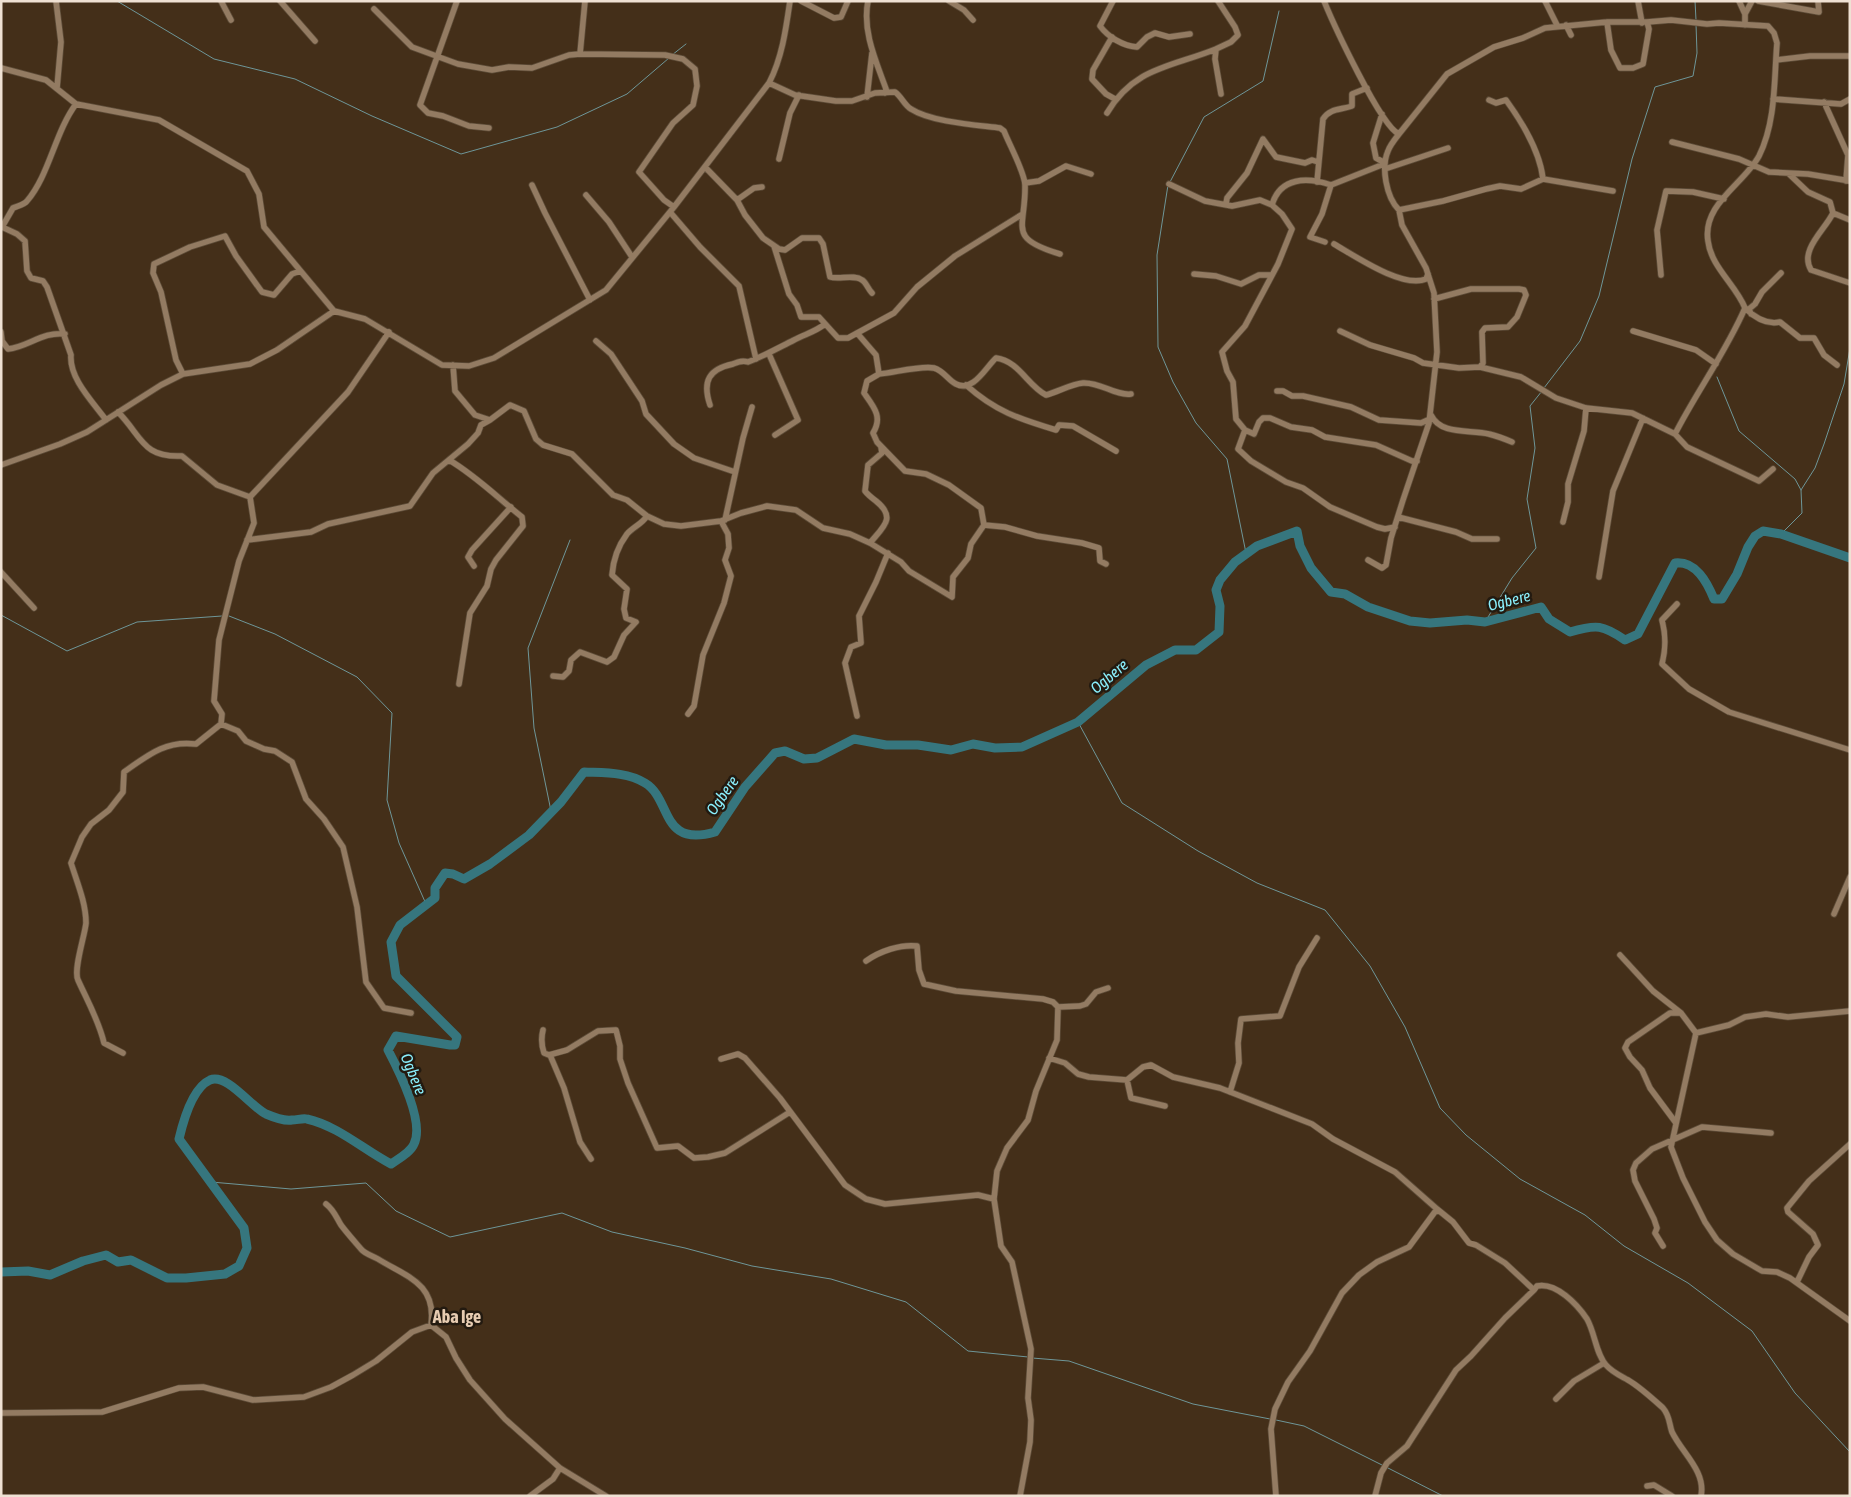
<svg xmlns="http://www.w3.org/2000/svg" width="1851" height="1497" font-family="'Asap Condensed',sans-serif">
<rect width="100%" height="100%" fill="#442f19"/>
<g fill="none" stroke-linecap="round" stroke-linejoin="round">
<path stroke="#6e9698" stroke-width="1" d="M117,1L214,59L295,79L372,116L461,154L557,127L627,94L669,58
M1695,1L1696,20
M672,55L686,44
M1170,182L1204,117L1263,81L1279,11
M1168,185L1157,255L1158,347L1173,382L1196,423L1227,459L1246,553
M1717,377L1739,431L1795,479L1801,490
M1544,388L1580,341L1599,296L1632,159L1655,87L1693,76L1697,53L1696,24
M1781,534L1802,513L1801,490L1815,468L1824,444L1844,384L1850,348
M1,615L67,651L137,622L222,616
M229,616L275,634L357,677L392,713L387,800L399,843L426,904
M1485,622L1512,578L1536,548L1527,499L1535,448L1530,406L1542,391
M1078,722L1122,803L1198,851L1257,883L1325,910L1370,966L1405,1027L1440,1108L1466,1135L1520,1179L1585,1215L1624,1246L1688,1283L1752,1331L1795,1393L1850,1452
M551,811L534,728L528,648L570,540
M211,1182L291,1189L366,1183L396,1211L450,1237L562,1213L612,1232L685,1248L752,1266L831,1279L906,1302L968,1351L1028,1357
M1032,1358L1069,1361L1193,1404L1270,1419
M1276,1420L1304,1426L1382,1465
M1388,1468L1443,1496"/>
<path stroke="#36767e" stroke-width="9" d="M1,1272L28,1271L50,1275L83,1261L106,1255L118,1262L131,1260L167,1278H186L225,1274L239,1266L247,1248L244,1228L179,1139C183,1122 192,1088 210,1080C227,1073 251,1107 266,1114C273,1117 285,1121 292,1120C297,1120 303,1118 307,1119C338,1126 364,1150 391,1164C398,1159 411,1152 414,1144C425,1122 399,1071 388,1050L396,1036L450,1045H455L457,1037L396,976L391,942L400,925L435,898V888L445,873L453,874L464,879L490,864L529,835L561,802L584,772C605,773 627,772 645,783C672,799 660,848 715,832L745,787L775,753L785,751L804,759L817,758L854,739L886,745H918L951,750L973,744L995,748L1022,747L1078,722L1146,665L1175,650H1196L1219,632L1220,606L1216,590L1220,580L1235,562L1257,546L1297,531L1300,546L1311,568L1331,592L1345,594L1368,607L1410,621L1430,623L1467,620L1485,622L1541,607L1549,619L1570,632C1597,624 1603,625 1625,640L1638,634L1675,563C1696,561 1707,582 1714,599H1722L1737,574L1748,547L1755,536L1763,531L1781,534L1850,558"/>
<g stroke="#5d4c38" stroke-width="7">
<path id="minor" d="M56,1L61,42L57,88
M221,1L231,20
M280,1L315,41
M457,1L420,105L428,113L443,116L469,126L489,128
M801,1L834,18L841,17L848,1
M868,1C862,31 876,61 886,89L885,93
M949,1L964,10L973,20
M1113,1L1100,26C1108,37 1123,46 1137,47L1147,37L1155,33L1169,37L1190,34
M1218,1L1235,27L1238,35L1231,42L1216,49L1215,59L1221,94
M1324,1C1333,23 1381,127 1399,134C1395,139 1390,145 1388,151C1381,167 1386,197 1399,210L1443,201L1486,189L1500,186L1521,189L1543,179L1613,191
M1545,1L1557,25
M1638,1L1642,23
M1739,1L1745,14V25
M1758,1L1819,12L1818,1
M374,9L412,47L458,64L492,70L509,67L532,68L569,55L580,54L585,1
M1745,14L1752,1
M1607,22L1611,50L1620,68H1633L1643,64L1649,29L1647,22
M1566,25L1571,35
M1112,37L1093,70L1092,79L1106,94L1115,99
M580,54L665,55L683,59L695,69L697,86L693,105L673,123L639,172L664,200L674,207
M1776,60L1810,56H1850
M1,68L46,80L76,104L159,120L247,171L259,194L264,227L334,311
M769,83L795,95L836,101H852L875,93L895,92C902,97 904,105 911,109C931,122 976,125 1000,128L1004,131C1009,144 1025,173 1025,185C1026,228 1006,238 1060,254
M867,97L872,53
M1773,99L1841,104L1850,99
M1489,100L1496,103L1506,100C1522,122 1540,152 1543,179
M1824,102L1848,155L1846,181
M76,104C55,132 49,176 27,201C24,205 17,206 13,208L2,227L17,234L25,241L27,271L31,278L43,281L47,287L71,355C69,378 92,401 106,420
M1107,113C1134,67 1172,67 1216,49
M1382,114L1373,143L1376,158L1385,163
M1399,134L1447,74L1494,47L1523,38L1545,28L1607,22H1647L1671,20L1707,24L1719,23L1768,26L1774,33L1777,43C1774,80 1776,122 1759,156C1744,184 1702,204 1708,241C1711,267 1736,285 1745,308C1726,352 1697,391 1675,434
M1672,142L1739,159L1769,172L1808,174L1850,181
M779,159L790,113L799,95
M705,167L737,200L745,215L763,238L779,249L785,250L802,238H819L823,244L830,277C839,280 854,274 862,280C866,282 868,289 872,293
M1385,169L1448,148
M1789,174L1808,192L1830,202L1833,213C1825,230 1799,250 1811,270L1850,283
M1317,182L1323,119C1330,108 1341,110 1352,106V94L1367,88
M1025,183L1039,181L1066,166L1091,174
M1169,184L1205,201L1232,206L1260,200L1272,205
M532,185L545,213L590,300
M1331,185C1307,177 1280,177 1272,205L1282,214L1292,229L1278,264L1245,326L1222,352L1227,371L1233,382L1236,419L1245,430L1238,449L1251,461L1286,482L1303,488L1330,507L1377,527L1385,529L1395,527
M586,195L609,222L632,257
M737,200L754,188L762,187
M1226,204L1227,198L1247,173L1263,139L1276,157L1305,163L1312,160L1318,162
M670,212L700,247L739,286L756,359
M1833,213L1850,220
M1325,242L1310,237L1322,214L1331,185L1384,164
M1334,244C1355,256 1403,289 1426,279L1428,274
M774,246L789,294L797,305L801,317H819L838,338H848L894,313L917,287L955,256L1021,215
M1194,274L1216,276L1241,284L1259,275H1272
M1661,275L1657,230L1666,191L1693,192L1724,199
M1745,308C1754,317 1766,325 1780,322L1800,338H1814L1824,355L1837,365
M1751,314L1749,309L1755,304L1762,292L1781,273
M1340,331L1370,345L1414,358L1423,363L1459,368L1480,367L1483,363L1482,332L1485,328L1508,327L1517,317L1526,295L1524,290L1519,289H1471L1434,299
M1633,331L1696,350L1716,364
M1,332L2,341L8,349C28,347 43,331 65,334
M596,341L611,354L642,401L646,414L674,444L694,458L735,472
M769,354L798,420L775,435
M453,365L455,391L475,415L490,420L510,405L524,411L536,439L543,445L572,454L613,495L627,500L647,516L664,524L681,526L721,521L741,513L767,506L796,510L823,528L850,534L870,543L901,562L909,571L952,597L953,577L968,558L971,544L984,525L981,508L949,485L926,474L905,471L877,442L873,433C883,417 874,407 864,393L867,381L879,374L876,355L857,333
M1480,367L1521,377L1556,398L1586,408L1632,413L1675,434L1687,447L1759,481L1773,469
M183,374L176,360L161,292L153,273L154,264L190,247L225,236L236,256L262,292L274,295L292,274L300,271
M879,374C893,373 922,365 934,368C944,371 948,380 956,384C973,393 986,367 996,358C1019,361 1027,385 1046,395C1058,392 1071,384 1083,383C1101,382 1115,396 1131,394
M966,385C995,411 1019,419 1056,430L1059,425L1073,426L1116,451
M1277,391H1283L1292,396H1303L1351,407L1379,420L1421,423L1430,419
M710,405C702,381 709,369 733,364C738,362 742,360 748,362C764,356 778,348 794,340C805,334 815,332 825,324
M118,412C142,436 142,458 182,456L217,485L250,497
M1431,415C1441,436 1471,429 1489,434C1497,436 1505,439 1512,442
M1245,430L1254,434L1259,422L1263,418H1270L1291,427L1312,430L1325,437L1376,445L1412,461H1417
M449,460C475,475 498,498 522,517L523,526L496,560L491,569L487,586L470,613L459,684
M1,465L60,444L87,432L161,385L183,374L250,364L277,350L334,311L365,319L442,365L469,366L494,358L606,290L674,207L769,83C782,58 786,29 790,1
M1398,517L1456,532L1472,539H1497
M725,520L743,438L752,407
M1563,522L1568,502V484L1584,431L1586,408
M984,525L1005,527L1037,536L1082,543L1099,548L1100,561L1106,564
M247,540L311,532L328,524L410,506L433,473L468,444L478,433L481,425L490,420
M870,543C883,527 897,518 876,501C872,498 868,495 865,491L868,465L882,453L881,447
M1368,560L1382,568L1386,565L1391,538L1403,500L1429,423L1437,352L1434,293L1426,268L1402,225L1399,210
M474,566L468,557L472,550L511,507
M1,572L34,608
M1599,577L1613,491L1643,418
M1677,604L1662,620C1666,636 1666,648 1662,664L1689,689L1729,712L1850,750
M553,676L563,677L569,671L571,660L580,652L607,662L614,657L624,635L636,622L626,618L624,609L627,589L612,575C613,561 618,546 627,534C633,527 642,524 647,516
M688,714L694,706L703,655L724,603L731,576L725,560L729,548L728,534L721,521
M857,716L845,663L851,647L861,643L859,616L876,582L888,553
M221,724L238,731L246,741L264,749L275,751L292,762L306,799L324,819L343,847L357,907L366,982L384,1008L411,1013
M1834,914L1850,877
M1620,955L1653,991L1681,1013L1696,1033L1671,1147L1683,1178L1705,1222L1717,1240L1733,1254L1762,1271L1777,1272L1790,1278L1850,1321
M866,961C880,951 901,944 917,946L919,970L924,984L956,991L1043,999L1053,1002L1058,1007L1057,1040L1036,1091L1028,1120L1007,1148L997,1171L994,1199L1001,1246L1012,1262L1031,1349L1028,1398L1031,1420L1030,1442L1020,1496
M1058,1007L1080,1006L1086,1004L1096,992L1108,988
M543,1030C541,1038 541,1044 544,1053L549,1055L567,1050L598,1031L616,1030L620,1046V1059L628,1083L657,1148L678,1146L694,1158L708,1157L725,1153L790,1112
M1696,1033L1729,1025L1745,1017L1766,1014L1788,1017L1850,1011
M123,1053L104,1043C99,1021 87,1000 78,980C73,970 85,935 86,923C86,903 77,882 71,863L82,837L91,824L109,810L123,792L124,772C148,755 166,740 196,744L221,724L222,714L214,701L219,640L239,561L254,523L250,497L348,392L389,332
M550,1055L564,1088L580,1142L591,1159
M1049,1058L1065,1063L1078,1074L1089,1077L1127,1080L1143,1067L1151,1065L1173,1077L1220,1088L1312,1124L1333,1139L1395,1172L1437,1209L1409,1247L1377,1262L1359,1275L1342,1293L1310,1351L1288,1382L1275,1409L1271,1429L1276,1496
M721,1059L738,1054L745,1058L780,1098L845,1185L866,1199L885,1204L978,1195L994,1199
M1127,1080L1131,1098L1165,1106
M1230,1092L1239,1063L1238,1043L1241,1019L1280,1016L1299,967L1317,938
M1676,1123L1650,1088L1642,1070L1630,1057L1625,1048L1628,1042L1670,1013H1681
M326,1204C334,1210 336,1217 341,1225C347,1233 355,1242 361,1249C365,1254 373,1256 378,1259C405,1276 437,1283 431,1325
M1437,1209L1453,1222L1469,1243L1476,1245L1505,1263L1534,1290L1537,1286C1556,1282 1577,1304 1587,1319C1595,1333 1596,1354 1606,1365C1612,1372 1619,1375 1628,1380C1640,1387 1653,1399 1663,1408C1670,1416 1669,1424 1672,1432C1682,1453 1706,1471 1701,1496
M1663,1246L1655,1233L1657,1228L1654,1219L1635,1181L1633,1170L1636,1163L1652,1149L1702,1127L1771,1133
M1797,1282L1809,1257L1818,1245L1813,1234L1788,1212L1787,1208L1809,1181L1850,1144
M1556,1399L1574,1381L1604,1363
M1,1413L102,1412L179,1388L203,1387L253,1400L304,1397L331,1387L353,1375L376,1361L412,1332L431,1325L446,1337L456,1358L470,1380L505,1419L560,1468L606,1496
M1647,1486L1654,1485L1672,1496
M530,1496L553,1479L560,1468
M1375,1496L1381,1473L1387,1463L1407,1446L1456,1370L1471,1356L1505,1318L1534,1290"/>
</g>
<use href="#minor" stroke="#937b62" stroke-width="5.5"/>
</g>
<g text-anchor="middle" dominant-baseline="central" stroke-width="5" stroke-linejoin="round" paint-order="stroke">
<g font-size="16" font-style="italic" fill="#8aeffc" stroke="#231a10">
<text transform="translate(1509 600) rotate(-14)">Ogbere</text>
<text transform="translate(1109 676) rotate(-40)">Ogbere</text>
<text transform="translate(722 795) rotate(-55)">Ogbere</text>
<text transform="translate(414 1074) rotate(68)">Ogbere</text>
</g>
<g font-size="18" font-weight="bold" fill="#e6cbb1" stroke="#231a10">
<text x="457" y="1316">Aba Ige</text>
</g>
</g>
<rect width="1851" height="1497" fill="none" stroke="#efe1d3" stroke-width="5"/>
</svg>
